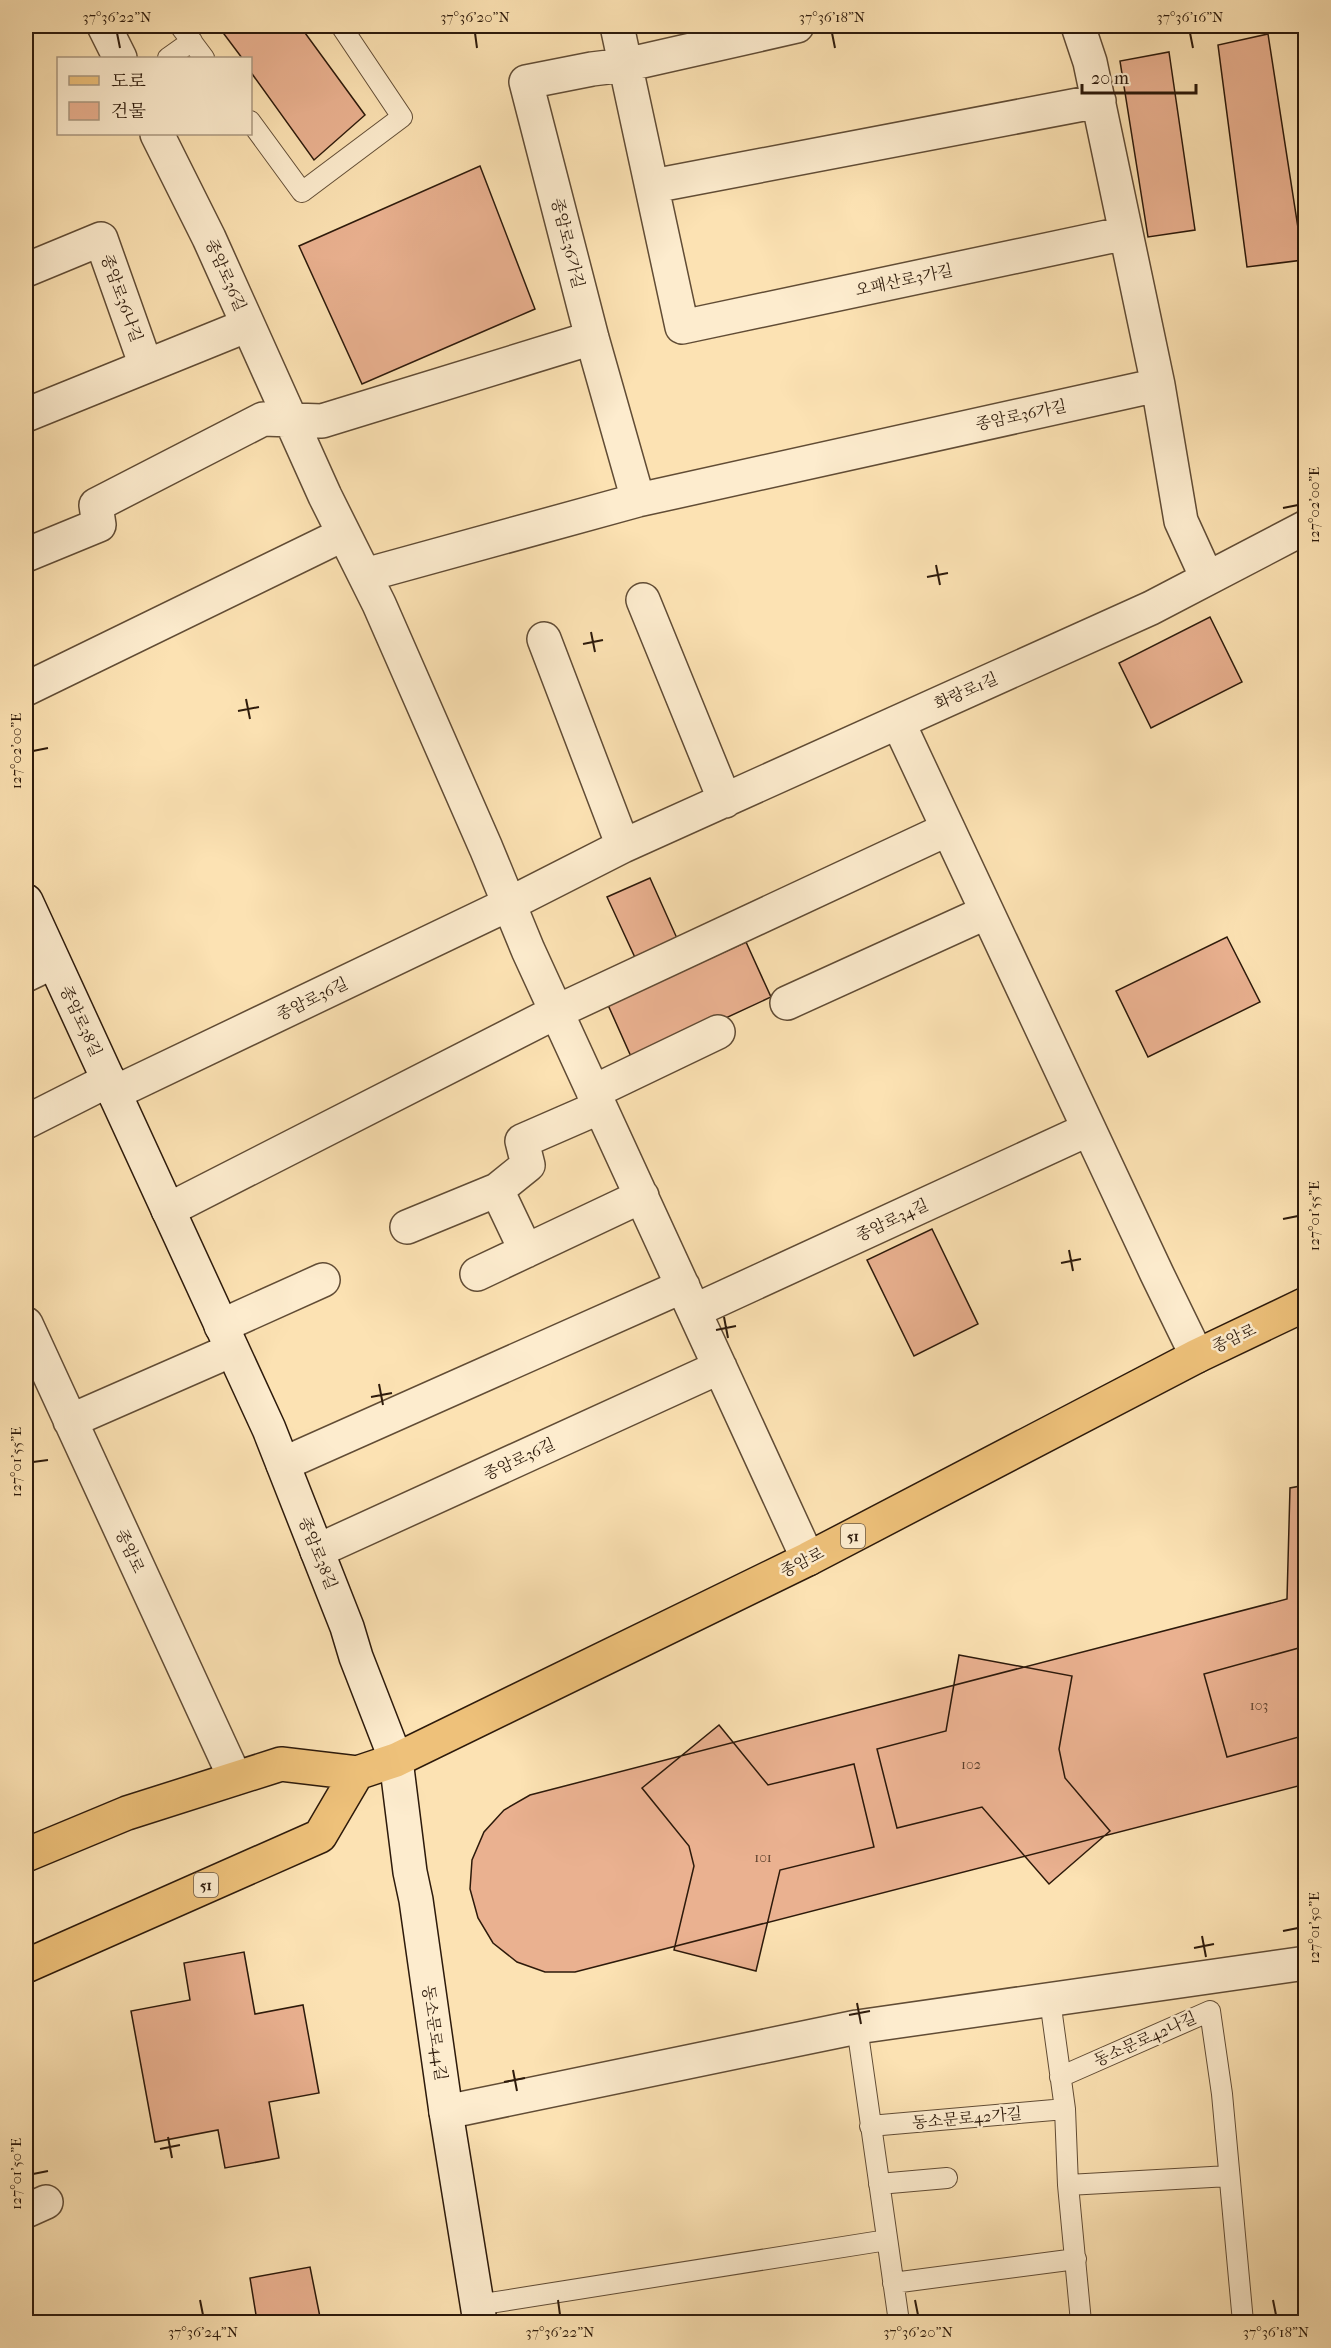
<svg xmlns="http://www.w3.org/2000/svg" width="1331" height="2348" font-family="'IM FELL French Canon','Noto Serif KR',serif">
<rect width="100%" height="100%" fill="#fce2b3"/>
<filter id="stains"><feTurbulence type="fractalNoise" baseFrequency=".00333" numOctaves="4"/><feColorMatrix values="0 0 0 0 .2 0 0 0 0 .09 0 0 0 0 .02 0 0 0 .5 -.17"/></filter>
<radialGradient id="worn" r=".72"><stop offset=".6" stop-color="#630" stop-opacity="0"/><stop offset="1" stop-color="#630" stop-opacity=".3"/></radialGradient>
<path fill="#eab190" stroke="#2d1a0b" stroke-width="1.5" d="M218,26H300L365,115L314,160L250,71V58H242Z
M1268,34L1303,260L1247,267L1218,45Z
M1169,52L1195,230L1148,237L1120,61Z
M480,166L535,309L362,384L299,246Z
M1210,617L1242,682L1151,728L1119,663Z
M650,878L680,945L638,964L607,897Z
M1227,937L1260,1002L1148,1057L1116,991Z
M746,942L771,997L633,1061L608,1005Z
M932,1229L978,1324L914,1356L867,1260Z
M1306,1485V1784L575,1972H545L517,1962L493,1943L478,1918L470,1889L472,1860L484,1832L504,1810L530,1795L1287,1599L1290,1488Z
M1306,1646V1735L1227,1757L1204,1674Z
M959,1655L1072,1676L1059,1749L1065,1778L1110,1831L1049,1884L982,1807L897,1828L877,1749L946,1731Z
M719,1725L768,1785L854,1764L874,1847L780,1870L756,1971L674,1950L694,1866L689,1846L642,1788Z
M244,1952L255,2014L303,2005L319,2093L269,2102L279,2158L225,2168L218,2130L155,2142L131,2011L190,2000L184,1963Z
M310,2267L321,2322H214L256,2315L250,2278Z"/>
<g fill="none" stroke-linecap="round" stroke-linejoin="round">
<g stroke="#614c35" stroke-width="22">
<path id="lane" d="M180,26L204,58
M168,58L192,41
M250,121L302,192L402,117L341,26
M1050,2000L1065,2109L1068,2185L1081,2322
M857,2027L899,2322
M1060,2077L1210,2011L1222,2094L1243,2322
M870,2126L1065,2109
M879,2184L947,2178
M1068,2185L1229,2176
M893,2283L1076,2259
M477,2305L887,2240"/>
</g>
<g stroke="#614c35" stroke-width="36">
<path id="street" d="M104,26L120,58
M617,26L682,327L1126,233
M1078,26L1090,62L1158,385L1181,521L1207,578
M157,134L209,238L325,496L379,604L486,848L528,950L808,1559
M653,186L1099,101
M26,270L101,239L146,366
M26,415L248,325
M638,500L592,338L526,82L592,69L625,65L797,26
M26,555L99,525L96,505L263,419L322,421L592,338
M365,575L638,500L1158,385
M643,600L725,801
M544,639L623,846
M26,689L344,534
M898,722L1157,1274L1197,1356
M26,975L53,962
M787,1003L987,912
M593,1092L718,1032
M114,1093L509,904L623,846L1151,608L1306,527
M26,1122L109,1080
M497,1190L526,1251
M168,1210L556,1012L948,829
M407,1227L497,1190L528,1165L522,1141L600,1107
M477,1274L642,1196
M694,1311L1089,1129
M26,1324L235,1778
M221,1326L323,1280
M70,1421L232,1350
M283,1464L683,1286
M317,1551L720,1367
M446,2112L857,2027L1306,1963
M26,2211L46,2202"/>
</g>
<g stroke="#2d1a0b" stroke-width="36">
<path id="secondary" d="M26,901L269,1429L347,1627L356,1657L396,1760L410,1872L416,1900L446,2112L480,2322"/>
</g>
<g stroke="#2d1a0b" stroke-width="36">
<path id="primary" d="M26,1855L127,1813L281,1764L357,1773L396,1760L808,1559L1197,1356L1306,1304
M26,1966L320,1836L357,1773"/>
</g>
<use href="#lane" stroke="#fdecce" stroke-width="20"/>
<use href="#street" stroke="#fdecce" stroke-width="33"/>
<use href="#secondary" stroke="#fdecce" stroke-width="33"/>
<use href="#primary" stroke="#eec17a" stroke-width="33"/>
</g>
<path fill="none" stroke="#2d1a0b" stroke-width="2" d="M117,33L120,48M475,33L477,48M832,33L835,48M1190,33L1193,48M1283,508L1298,505M936,565L940,585M927,577L948,573M591,632L595,652M583,644L603,640M246,699L250,719M238,711L259,707M33,751L48,748M1283,1219L1298,1216M1069,1250L1073,1271M1061,1263L1081,1259M724,1317L728,1338M716,1330L736,1326M379,1384L383,1405M371,1397L392,1393M33,1462L48,1460M1283,1931L1298,1928M1202,1936L1206,1957M1194,1948L1214,1944M857,2003L861,2024M849,2015L870,2011M513,2070L517,2091M504,2082L525,2078M168,2137L172,2158M160,2149L180,2145M33,2174L48,2171M200,2300L203,2315M558,2300L560,2315M915,2300L918,2315M1273,2300L1276,2315"/>
<g text-anchor="middle" dominant-baseline="central" stroke-width="5" stroke-linejoin="round" paint-order="stroke">
<g font-size="14" fill="#5c402c">
<text x="1259" y="1705">103</text>
<text x="971" y="1764">102</text>
<text x="763" y="1857">101</text>
</g>
<g fill="#fdecce" stroke="#6b5946" stroke-width="1.5">
<rect x="841" y="1524" width="24" height="24" rx="4.5"/>
<rect x="194" y="1873" width="24" height="24" rx="4.5"/>
</g>
<g font-size="15" font-weight="bold" fill="#2d1a0b">
<text x="853" y="1536">51</text>
<text x="206" y="1885">51</text>
</g>
<g font-size="16" fill="#2d1a0b" stroke="#fdecce">
<text transform="translate(568 243) rotate(76)">종암로36가길</text>
<text transform="translate(226 275) rotate(66)">종암로36길</text>
<text transform="translate(904 280) rotate(-12)">오패산로3가길</text>
<text transform="translate(122 298) rotate(70)">종암로36나길</text>
<text transform="translate(1021 415) rotate(-12)">종암로36가길</text>
<text transform="translate(966 691) rotate(-24)">화랑로1길</text>
<text transform="translate(312 999) rotate(-26)">종암로36길</text>
<text transform="translate(81 1021) rotate(65)">종암로38길</text>
<text transform="translate(892 1220) rotate(-25)">종암로34길</text>
<text transform="translate(1234 1338) rotate(-25)">종암로</text>
<text transform="translate(519 1459) rotate(-25)">종암로36길</text>
<text transform="translate(130 1551) rotate(65)">종암로</text>
<text transform="translate(318 1553) rotate(68)">종암로38길</text>
<text transform="translate(802 1562) rotate(-27)">종암로</text>
<text transform="translate(435 2033) rotate(82)">동소문로44길</text>
<text transform="translate(1145 2039) rotate(-24)">동소문로42나길</text>
<text transform="translate(967 2118) rotate(-5)">동소문로42가길</text>
</g>
</g>
<rect width="1331" height="2348" fill="none" stroke="#fce2b3" stroke-width="66"/>
<rect x="57" y="57" width="195" height="78" fill="#fdecce" stroke="#aa9880" stroke-width="1.5"/>
<rect x="69" y="76" width="30" height="9" fill="#eec17a" stroke="#aa9880" stroke-width="1.5"/>
<text x="111" y="87" font-size="18" fill="#2d1a0b">도로</text>
<rect x="69" y="102" width="30" height="18" fill="#eab190" stroke="#aa9880" stroke-width="1.5"/>
<text x="111" y="117" font-size="18" fill="#2d1a0b">건물</text>
<path d="M1082 84v9h114v-9" fill="none" stroke="#2d1a0b" stroke-width="3"/>
<text x="1091" y="84" font-size="18" fill="#2d1a0b" stroke="#fdecce" stroke-width="4.5" paint-order="stroke">20 m</text>
<rect x="33" y="33" width="1265" height="2282" fill="none" stroke="#2d1a0b" stroke-width="2"/>
<g font-size="15" text-anchor="middle" fill="#2d1a0b">
<text x="117" y="22">37°36'22"N</text>
<text x="475" y="22">37°36'20"N</text>
<text x="832" y="22">37°36'18"N</text>
<text x="1190" y="22">37°36'16"N</text>
<text transform="translate(1314 505) rotate(-90)" y="5">127°02'00"E</text>
<text transform="translate(16 751) rotate(-90)" y="5">127°02'00"E</text>
<text transform="translate(1314 1216) rotate(-90)" y="5">127°01'55"E</text>
<text transform="translate(16 1462) rotate(-90)" y="5">127°01'55"E</text>
<text transform="translate(1314 1928) rotate(-90)" y="5">127°01'50"E</text>
<text transform="translate(16 2174) rotate(-90)" y="5">127°01'50"E</text>
<text x="203" y="2337">37°36'24"N</text>
<text x="560" y="2337">37°36'22"N</text>
<text x="918" y="2337">37°36'20"N</text>
<text x="1276" y="2337">37°36'18"N</text>
</g>
<rect width="100%" height="100%" filter="url(#stains)"/>
<rect width="100%" height="100%" fill="url(#worn)"/>
</svg>
